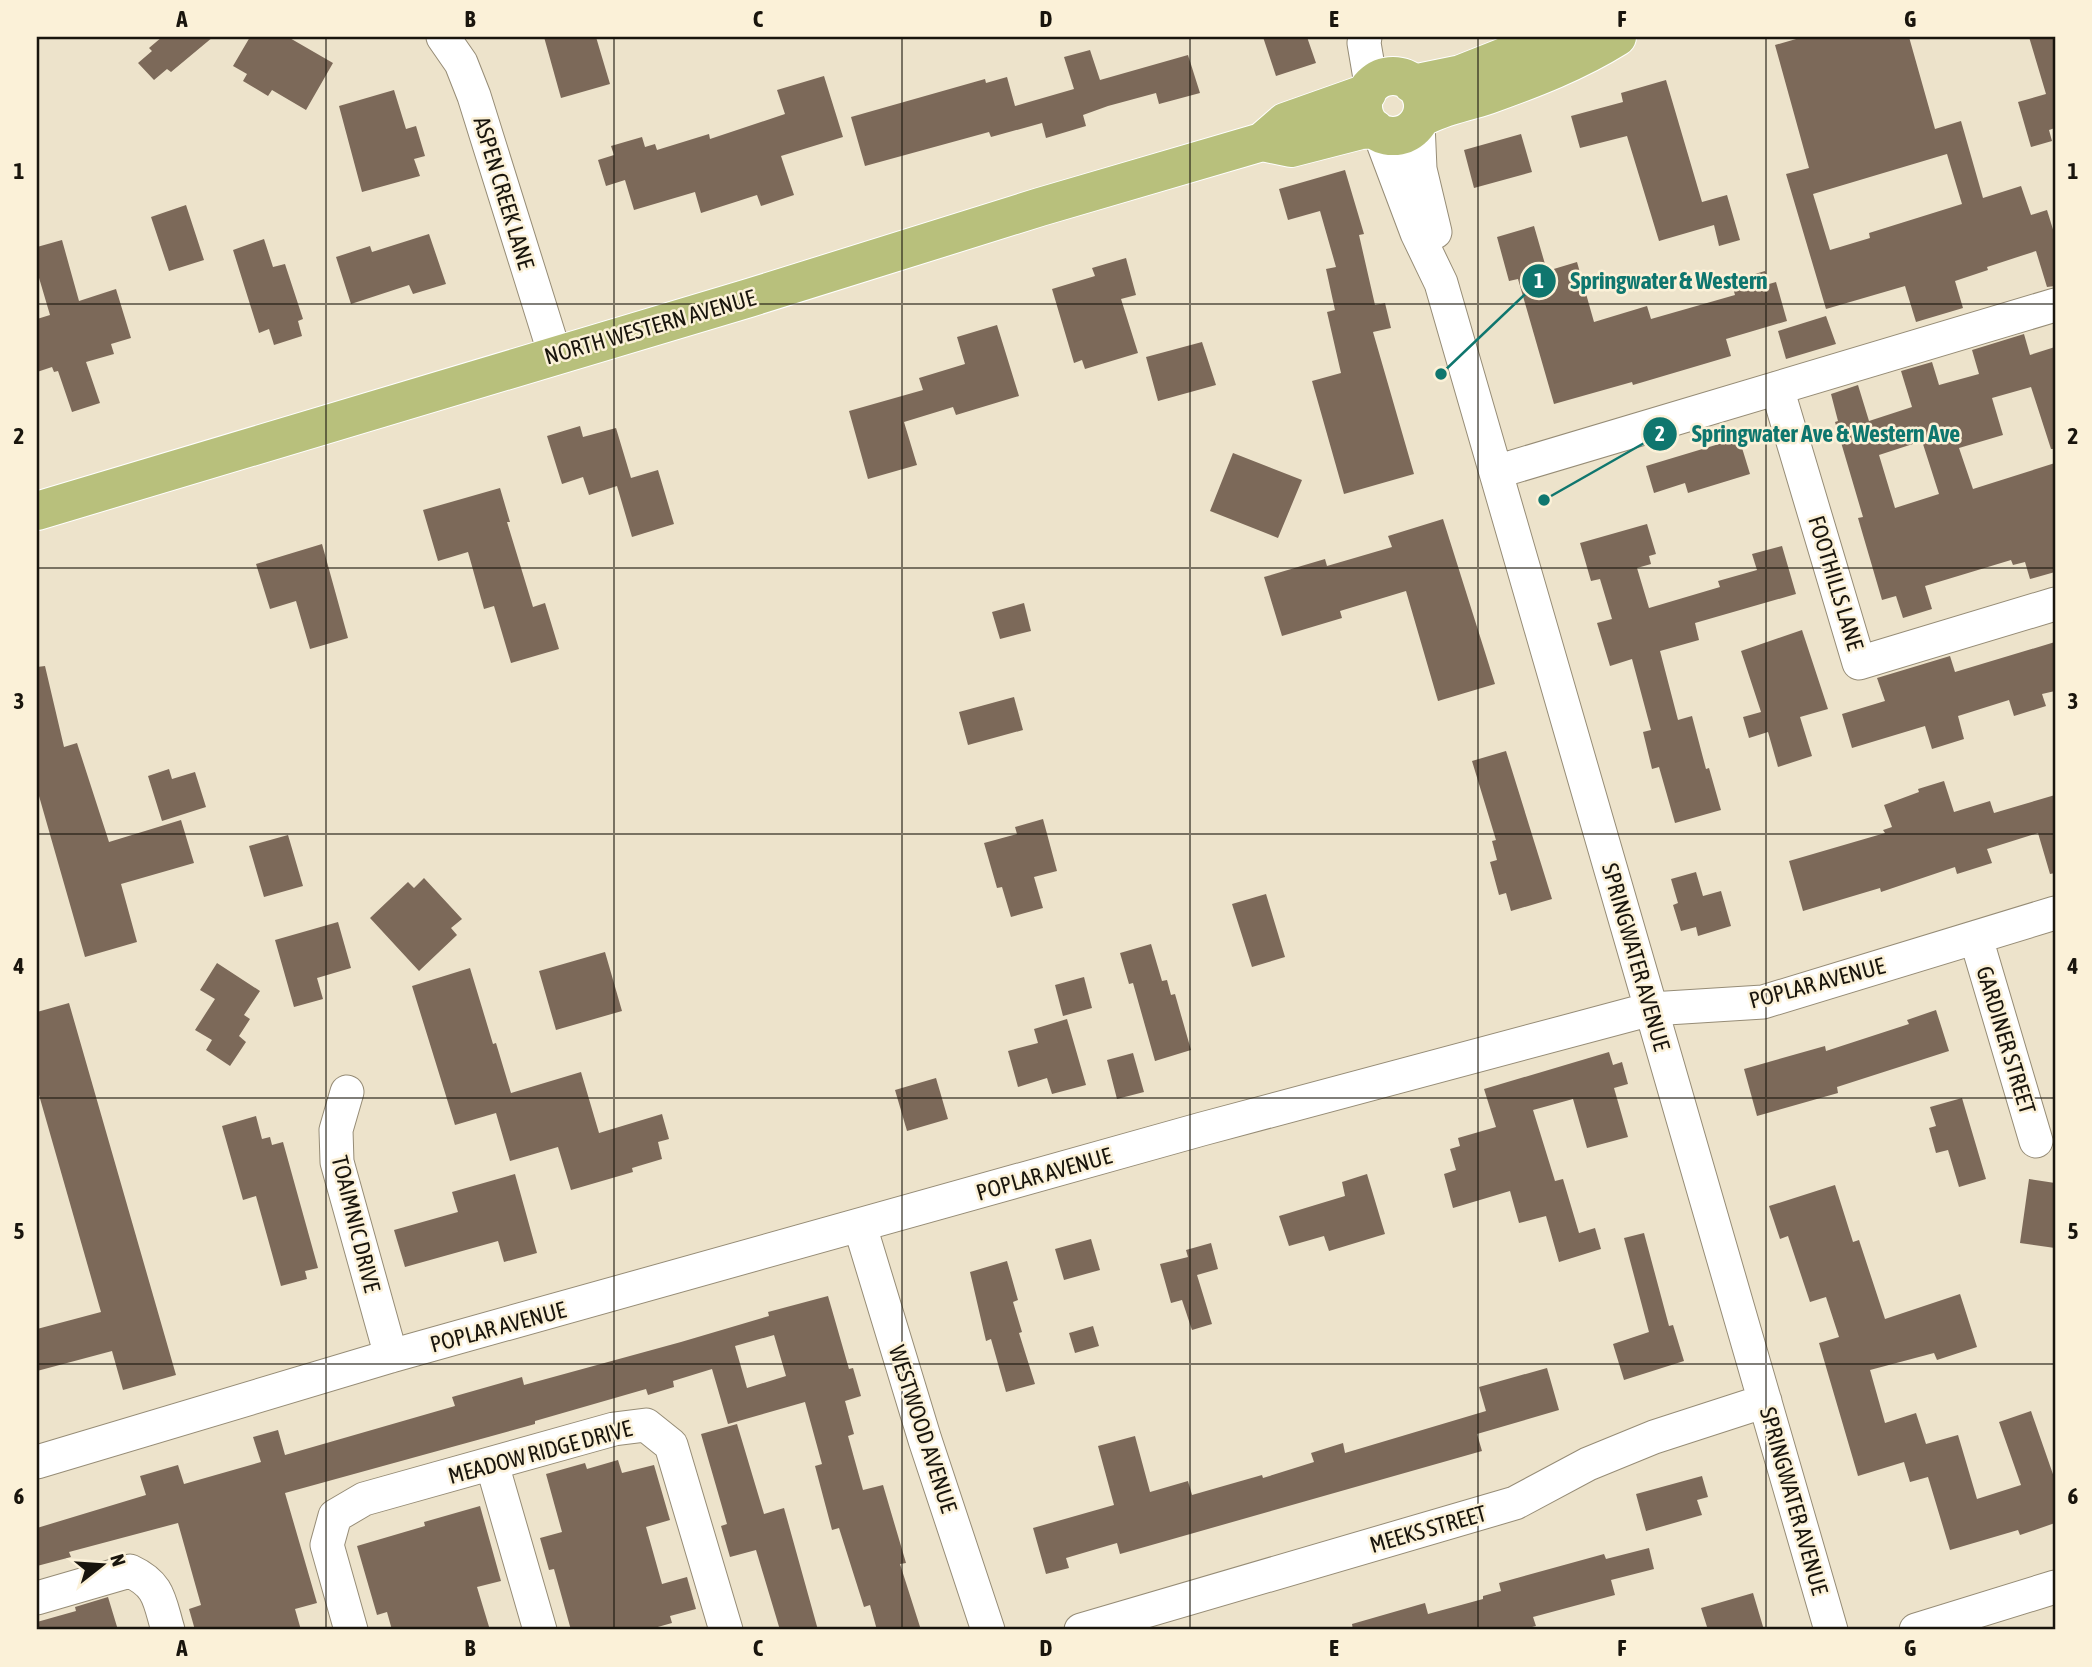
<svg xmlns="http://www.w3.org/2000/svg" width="2092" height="1667" font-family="'Asap Condensed',sans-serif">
<rect width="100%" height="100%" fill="#ede3cb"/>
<path fill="#7c6959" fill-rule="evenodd" d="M162,37H213L171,72L167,69L154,80L138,63L152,51L149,48Z
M250,37H288L333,63L306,110L272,90L268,96L243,81L247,74L233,66Z
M544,37H596L610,84L561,98Z
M1263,37H1307L1316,63L1276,76Z
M1803,37H1909L1935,129L1961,121L1983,198L2021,186L2031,215L2047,210L2055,236V286L2047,287L2036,251L1987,267L1988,270L1955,281L1963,308L1916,322L1905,286L1826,309L1786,174L1809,168L1775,45ZM1947,154L1962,204L1869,233L1870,238L1830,250L1813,194Z
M2029,37H2055V128L2049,130L2052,141L2031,147L2018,102L2046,94Z
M1090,50L1100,80L1188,55L1200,93L1159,104L1156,93L1108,106L1083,115L1086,126L1046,138L1042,123L991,137L989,132L865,166L851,117L985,79L986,83L1007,77L1015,106L1074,89L1064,57Z
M824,76L843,137L781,156L794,195L761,206L757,195L701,213L695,192L634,210L625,180L606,186L598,160L614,155L611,146L642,137L645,147L655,144L657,150L709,134L710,139L785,114L777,90Z
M1666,80L1702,202L1727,195L1740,240L1719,246L1714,225L1659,241L1627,136L1580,148L1571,116L1623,102L1621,93Z
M394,90L406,129L416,126L425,156L414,159L420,176L362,192L339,106Z
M1521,134L1532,172L1474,188L1464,150Z
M1345,170L1364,234L1359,235L1375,305L1385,303L1391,328L1373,332L1414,474L1344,494L1312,381L1341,373L1327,312L1335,310L1326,269L1336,267L1320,211L1288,220L1279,189Z
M186,205L204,260L169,271L151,217Z
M1534,226L1547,271L1577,262L1594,322L1647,306L1651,319L1735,295L1731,281L1765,271L1769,284L1776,282L1787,321L1726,339L1731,356L1633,385L1632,382L1554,404L1518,279L1509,281L1497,237Z
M429,234L446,284L413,294L409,285L351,304L336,257L370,246L372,252Z
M264,239L273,267L285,264L303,319L298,321L302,336L274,345L269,329L259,333L233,250Z
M62,240L79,301L116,289L131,338L111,344L114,354L86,362L100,403L72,412L58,371L54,372L52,367L37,372V319L50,315L37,271V247Z
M1126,258L1136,295L1121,299L1138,353L1085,369L1082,360L1074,363L1052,289L1095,276L1092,268Z
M1826,316L1836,344L1786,359L1778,331Z
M997,325L1019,396L956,415L953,407L904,422L917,465L868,479L849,411L923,390L919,378L965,364L957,337Z
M2024,334L2030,355L2055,347V449H2051L2031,387L1992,398L2003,435L1959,448L1973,489L2055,463V572L2030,579L2025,562L2013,565L2011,560L1925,586L1932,609L1903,618L1896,596L1882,600L1858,518L1863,517L1835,422L1838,421L1831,394L1858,385L1869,421L1912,407L1901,371L1932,362L1939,385L1979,374L1972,350ZM1922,441L1939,494L1895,508L1879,455Z
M1202,342L1216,385L1158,401L1146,357Z
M580,426L583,437L616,428L631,478L658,470L674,524L632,537L617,486L589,495L583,477L562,484L547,436Z
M1739,438L1750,474L1688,493L1685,483L1654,493L1646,466Z
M1233,453L1302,480L1278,538L1210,511Z
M500,488L510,522H507L533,607L545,603L559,649L511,663L494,606L484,609L468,552L438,561L423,510Z
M1443,519L1495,684L1438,701L1406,591L1340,611L1342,618L1282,636L1264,577L1325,559L1327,566L1392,547L1388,536Z
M1647,524L1656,554L1649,556L1651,564L1637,568L1649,608L1720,587L1718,581L1757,570L1752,554L1782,546L1796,594L1695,623L1699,640L1660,651L1678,720L1692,716L1706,769L1709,768L1721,810L1675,823L1659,767L1652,769L1643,732L1651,730L1632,659L1610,666L1597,623L1612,619L1600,579L1591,581L1580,543Z
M322,544L348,638L310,649L296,601L270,609L256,564Z
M1024,603L1031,631L1000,639L992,612Z
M1802,630L1828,709L1800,717L1812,756L1778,767L1768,732L1749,738L1743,717L1761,712L1741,651Z
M2055,642V691L2042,694L2046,706L2014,716L2009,700L1958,716L1964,739L1932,749L1925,726L1852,748L1842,714L1885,701L1877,678L1950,656L1955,672Z
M45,666L64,747L77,743L109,842L181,820L194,863L121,884L137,942L85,957L37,789V667Z
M1014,697L1023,730L968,745L959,712Z
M1506,751L1552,899L1511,911L1506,893L1499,895L1490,862L1497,860L1492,841L1496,840L1472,761Z
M169,769L172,779L195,772L206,807L162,821L148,776Z
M1944,781L1954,812L1990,801L1994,813L2055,795V873L2050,874L2038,833L1987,849L1992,863L1957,874L1955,867L1881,892L1880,888L1803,911L1789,861L1885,833L1883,830L1892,827L1884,805L1919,792L1918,789Z
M1043,819L1057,871L1034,877L1043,908L1011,917L1002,887L997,888L984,843L1017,834L1015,827Z
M288,835L303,886L264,897L249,846Z
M1696,872L1703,896L1721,891L1731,926L1698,936L1696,927L1681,931L1673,905L1678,903L1671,879Z
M424,878L462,919L451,928L457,935L419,971L370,918L408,882L414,888Z
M1266,894L1285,957L1252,967L1232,904Z
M338,922L351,968L317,978L323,999L294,1007L275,940Z
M1151,944L1162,981L1167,980L1171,995L1175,994L1191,1050L1155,1061L1133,983L1129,984L1120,953Z
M605,952L622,1011L556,1030L539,971Z
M217,963L260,991L244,1015L250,1019L239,1036L246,1042L230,1066L206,1050L212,1040L195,1030L215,999L200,990Z
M470,968L493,1044L496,1043L511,1093L581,1072L599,1133L662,1114L669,1139L658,1142L662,1159L632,1168L633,1172L571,1190L558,1147L510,1161L496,1113L455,1125L412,986Z
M1084,977L1092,1008L1063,1016L1055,985Z
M69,1003L176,1375L123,1390L112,1351L37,1371V1329L101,1312L37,1088V1012Z
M1936,1010L1949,1051L1837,1087L1838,1093L1757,1116L1744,1069L1825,1046L1826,1051L1909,1024L1907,1020Z
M1067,1019L1086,1085L1052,1094L1047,1078L1018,1087L1008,1051L1038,1043L1034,1029Z
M1609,1052L1613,1065L1622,1062L1628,1084L1614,1088L1628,1137L1587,1148L1573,1099L1533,1110L1555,1181L1563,1179L1579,1233L1595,1228L1601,1249L1559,1262L1546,1216L1519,1223L1510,1191L1453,1208L1444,1174L1456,1170L1450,1149L1460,1146L1458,1138L1496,1127L1484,1089Z
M1133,1053L1144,1092L1117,1099L1107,1060Z
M936,1078L948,1119L907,1131L895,1090Z
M1962,1098L1986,1179L1959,1187L1948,1150L1936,1153L1929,1128L1936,1126L1930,1107Z
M256,1116L262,1139L270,1137L272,1145L283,1142L318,1268L305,1271L307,1279L281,1286L256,1196L243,1200L222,1126Z
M515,1174L537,1253L504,1262L498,1241L405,1267L394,1230L458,1212L452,1192Z
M1367,1174L1385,1234L1329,1251L1324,1236L1289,1246L1279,1216L1345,1196L1342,1182Z
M2029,1179L2055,1183V1248L2020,1243Z
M1835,1185L1853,1242L1859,1240L1885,1319L1960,1294L1977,1347L1937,1360L1934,1353L1870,1370L1885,1423L1916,1413L1926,1444L1958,1435L1977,1499L2021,1485L1999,1422L2031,1411L2055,1480V1523L2020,1535L2018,1530L1950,1550L1928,1477L1910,1482L1904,1462L1858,1476L1819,1343L1839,1337L1826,1297L1810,1302L1788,1236L1780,1239L1769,1206Z
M1644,1233L1669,1326L1673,1325L1684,1361L1624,1380L1613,1344L1649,1332L1624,1238Z
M1091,1239L1100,1270L1064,1280L1055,1249Z
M1211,1243L1218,1269L1197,1275L1212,1324L1192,1330L1182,1300L1171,1303L1160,1264L1188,1257L1186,1250Z
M1007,1261L1018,1300L1013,1302L1022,1332L1019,1333L1035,1384L1006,1392L991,1339L986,1341L970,1272Z
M828,1296L849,1369L853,1368L861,1396L845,1401L854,1434L848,1436L863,1490L883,1485L906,1563L900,1564L921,1630H877L870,1605L864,1607L839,1528L832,1530L815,1466L822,1464L805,1402L728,1424L712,1369L673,1381L674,1387L648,1395L646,1389L535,1421V1424L285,1493L317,1603L295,1609L301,1630H195L189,1609L201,1605L178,1523L69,1552L71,1557L37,1566V1528L146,1495L140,1476L178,1465L184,1484L261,1462L253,1437L278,1430L285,1455L455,1406L452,1397L522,1377L524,1385L681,1342L769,1316L768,1312ZM774,1335L786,1376L747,1388L735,1346Z
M1093,1326L1099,1346L1075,1353L1069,1333Z
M1547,1368L1559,1410L1477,1434L1482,1451L1120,1554L1117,1543L1066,1558L1069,1568L1046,1574L1033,1528L1114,1505L1098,1446L1135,1436L1150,1492L1188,1481L1192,1495L1262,1475L1263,1478L1314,1462L1311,1453L1343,1443L1345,1453L1486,1411L1479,1387Z
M737,1424L764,1514L784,1508L818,1630H780L756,1550L730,1557L721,1526L727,1524L701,1434Z
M618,1460L622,1473L654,1465L670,1520L646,1527L662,1584L687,1577L696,1609L670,1616L672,1623L647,1630H571L554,1569L549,1570L540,1538L562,1532L546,1474L585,1463L587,1469Z
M1702,1476L1708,1497L1697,1500L1702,1515L1646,1531L1636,1494Z
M480,1506L501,1581L477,1587L490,1630H392L387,1612L377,1615L357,1546L425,1526L424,1522Z
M1649,1548L1654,1569L1611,1580L1615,1595L1533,1617L1536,1626L1520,1630H1353L1352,1624L1425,1603L1428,1614L1483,1599V1596L1501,1591L1499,1583L1604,1554L1606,1559Z
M1753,1593L1764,1630H1708L1701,1608Z
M108,1597L118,1630H37V1622L76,1611L75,1607Z"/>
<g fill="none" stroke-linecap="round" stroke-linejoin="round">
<g stroke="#968c76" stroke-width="35">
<path id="minor" d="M443,37L461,63L474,96L555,355
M1365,37L1364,43L1371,84
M1418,123L1420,169L1435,232
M1379,132L1417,233L1441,283L1831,1630
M1777,388L1859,663L2055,604
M1496,472L2055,305
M1976,938L2036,1141
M347,1092L336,1130L337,1162L391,1356
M860,1226L925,1440L988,1630
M37,1462L391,1356L1202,1129L1651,1009L1763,1002L2055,913
M492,1464L540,1630
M37,1598L130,1571C160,1585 159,1600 168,1630
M351,1630L327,1545L335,1516L364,1499L614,1429L646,1425L671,1445L726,1630
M1081,1630L1515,1503L1588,1464L1654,1437L1765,1401
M1916,1630L2055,1587"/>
</g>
<g stroke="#fff" stroke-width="40">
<path id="major" d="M1363 106a30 30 0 1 1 60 0a30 30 0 1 1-60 0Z
M1412,84L1461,74L1504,57L1571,37
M1421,118C1442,106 1464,103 1488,95C1533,79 1577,62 1617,37
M1262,142L1291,148L1361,130L1375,129
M37,511L749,298L1040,207L1262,142L1285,122L1367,93"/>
</g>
<use href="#minor" stroke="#fff" stroke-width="33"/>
<use href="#major" stroke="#b8c07c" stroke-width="38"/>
</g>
<path fill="none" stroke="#19150d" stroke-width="2" stroke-opacity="0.55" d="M326,37V1630M614,37V1630M902,37V1630M1190,37V1630M1478,37V1630M1766,37V1630M37,304H2055M37,568H2055M37,834H2055M37,1098H2055M37,1364H2055"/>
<g text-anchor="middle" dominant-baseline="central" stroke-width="5" stroke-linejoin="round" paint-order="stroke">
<g font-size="23" fill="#19150d" stroke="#fbf1d8">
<text transform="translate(504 193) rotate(73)">ASPEN CREEK LANE</text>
<text transform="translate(650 327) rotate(-16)">NORTH WESTERN AVENUE</text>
<text transform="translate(1836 583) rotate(73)">FOOTHILLS LANE</text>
<text transform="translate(1636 957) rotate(74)">SPRINGWATER AVENUE</text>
<text transform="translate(1817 983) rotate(-15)">POPLAR AVENUE</text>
<text transform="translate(2006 1040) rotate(73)">GARDINER STREET</text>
<text transform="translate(1044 1174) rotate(-16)">POPLAR AVENUE</text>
<text transform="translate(356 1224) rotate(76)">TOAIMNIC DRIVE</text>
<text transform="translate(498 1327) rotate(-15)">POPLAR AVENUE</text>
<text transform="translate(923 1429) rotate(72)">WESTWOOD AVENUE</text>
<text transform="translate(540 1452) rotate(-15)">MEADOW RIDGE DRIVE</text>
<text transform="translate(1794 1501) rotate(74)">SPRINGWATER AVENUE</text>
<text transform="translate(1428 1529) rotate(-16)">MEEKS STREET</text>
</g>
</g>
<path fill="none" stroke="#0f766e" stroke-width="2.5" d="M1441 374L1539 281M1544 500L1660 434"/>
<g fill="#0f766e" stroke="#fbf1d8" stroke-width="2.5">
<circle cx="1441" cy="374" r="7"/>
<circle cx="1544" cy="500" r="7"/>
<circle cx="1539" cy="281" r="18"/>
<circle cx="1660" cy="434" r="18"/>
</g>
<g font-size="21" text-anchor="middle" font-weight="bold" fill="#fff">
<text x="1539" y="288">1</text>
<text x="1660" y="441">2</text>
</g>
<g font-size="24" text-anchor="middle" font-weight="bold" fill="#0f766e" stroke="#fbf1d8" stroke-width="5" stroke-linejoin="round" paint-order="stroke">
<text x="1669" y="289">Springwater &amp; Western</text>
<text x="1826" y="442">Springwater Ave &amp; Western Ave</text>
</g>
<rect width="2092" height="1667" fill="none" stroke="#fbf1d8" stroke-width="77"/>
<g transform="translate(102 1565) rotate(73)" stroke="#fbf1d8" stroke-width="5" paint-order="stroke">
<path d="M0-5L12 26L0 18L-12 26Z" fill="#19150d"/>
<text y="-10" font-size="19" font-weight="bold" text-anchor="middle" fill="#19150d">N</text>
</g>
<rect x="38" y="38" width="2016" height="1590" fill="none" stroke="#19150d" stroke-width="2.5"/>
<g font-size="23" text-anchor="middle" font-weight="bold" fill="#19150d">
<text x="182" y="27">A</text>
<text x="470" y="27">B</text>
<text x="758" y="27">C</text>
<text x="1046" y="27">D</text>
<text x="1334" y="27">E</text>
<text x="1622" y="27">F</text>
<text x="1910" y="27">G</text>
<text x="19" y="179">1</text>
<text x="2073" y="179">1</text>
<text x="19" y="444">2</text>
<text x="2073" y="444">2</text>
<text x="19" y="709">3</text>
<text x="2073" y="709">3</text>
<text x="19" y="974">4</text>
<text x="2073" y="974">4</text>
<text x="19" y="1239">5</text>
<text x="2073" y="1239">5</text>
<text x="19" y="1504">6</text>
<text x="2073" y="1504">6</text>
<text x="182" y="1656">A</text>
<text x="470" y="1656">B</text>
<text x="758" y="1656">C</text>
<text x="1046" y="1656">D</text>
<text x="1334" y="1656">E</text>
<text x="1622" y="1656">F</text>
<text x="1910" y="1656">G</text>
</g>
</svg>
